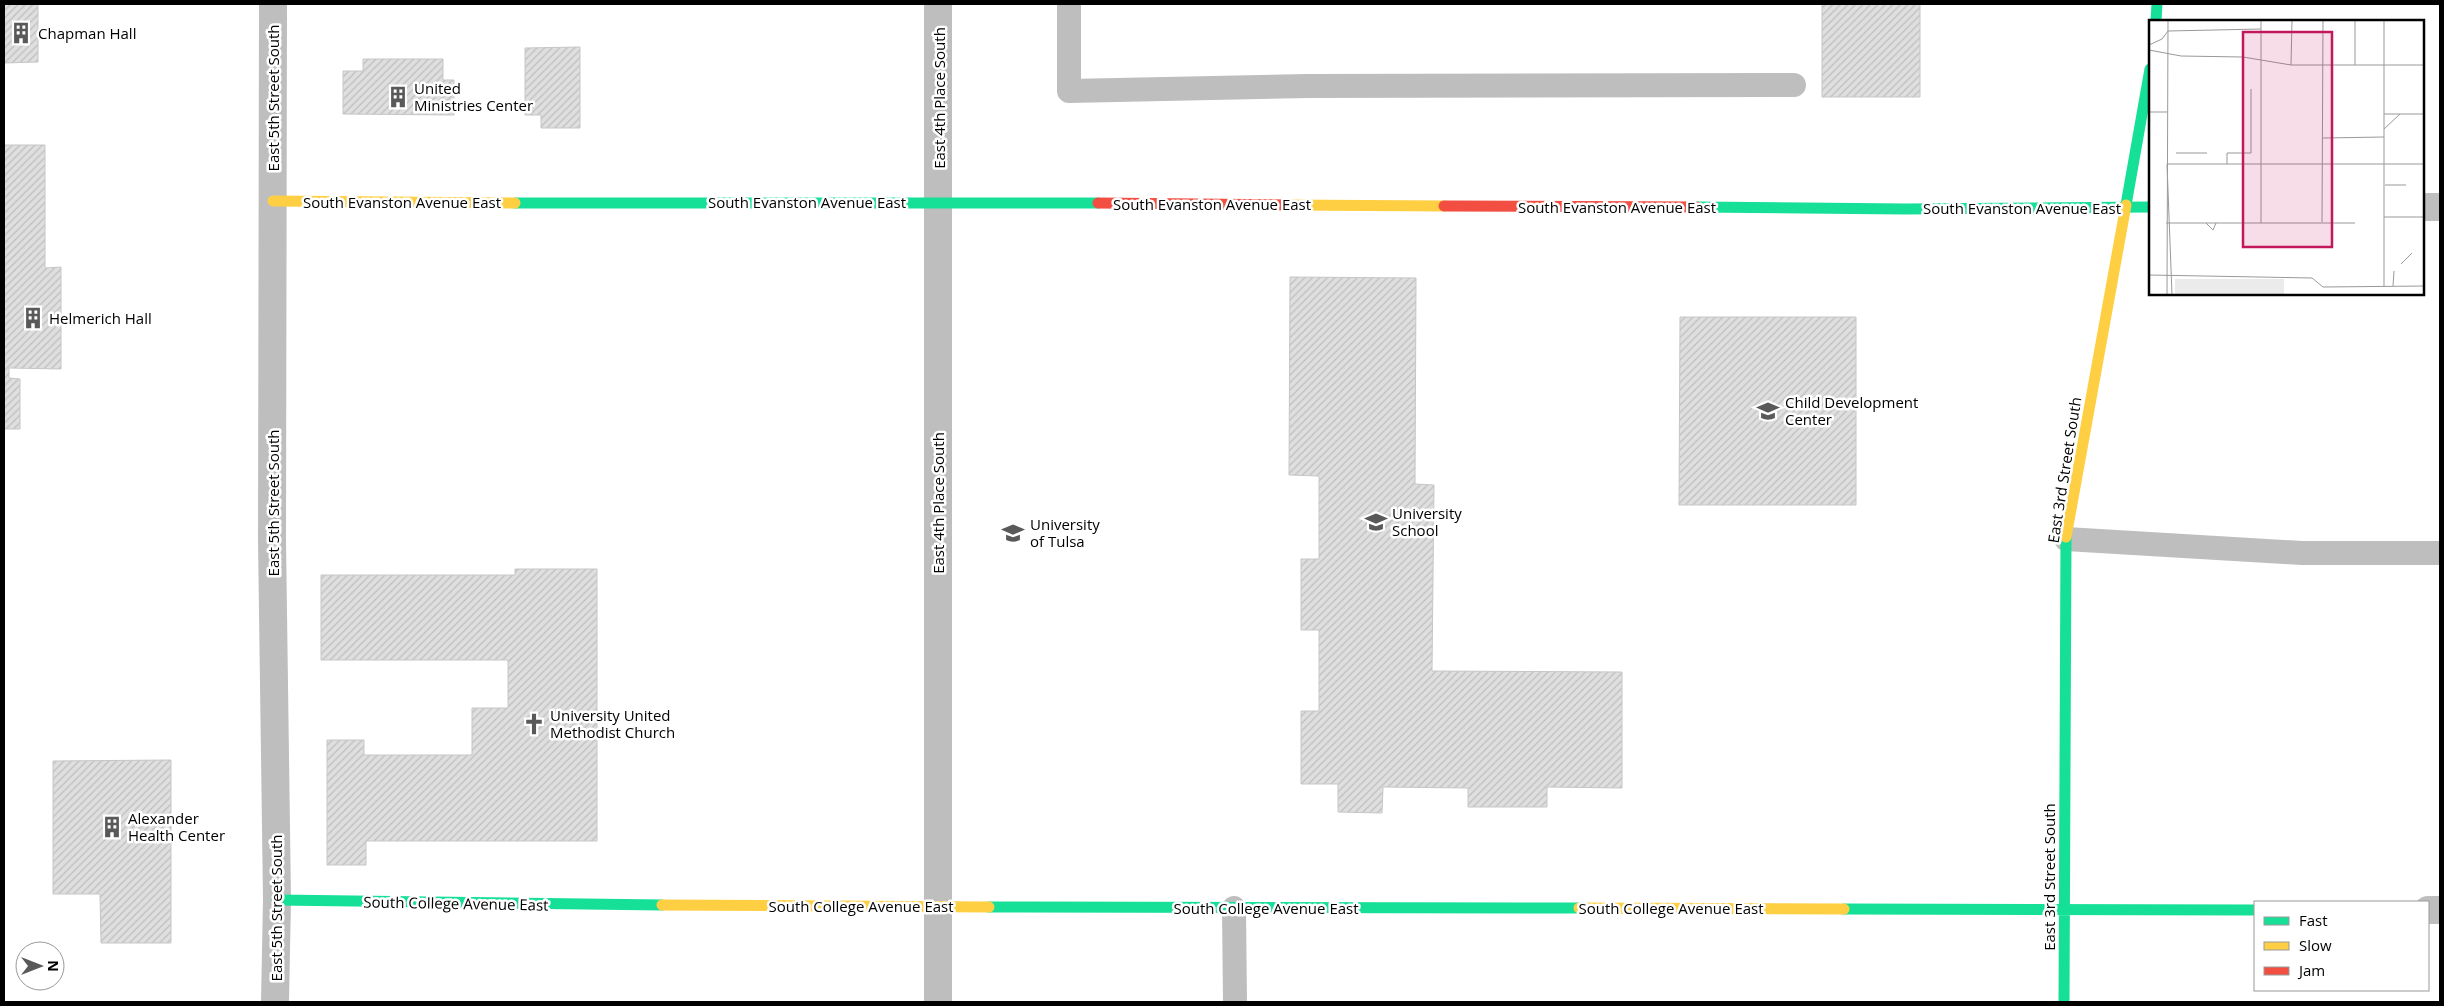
<svg xmlns="http://www.w3.org/2000/svg" width="2444" height="1006" font-family="'Open Sans',sans-serif">
<defs>
<pattern id="building-hatch" width="6" height="6" patternUnits="userSpaceOnUse" patternTransform="scale(1.25)"><rect width="6" height="6" fill="#dfdfdf"/><path d="M-1 1l2-2M0 6l6-6M5 7l2-2" fill="none" stroke="#bebebe"/></pattern>
</defs>
<rect width="100%" height="100%" fill="#fff"/>
<path fill="url(#building-hatch)" stroke="#c6c6c6" d="M4,4H38V62L4,63Z
M1822,4H1920V97H1822Z
M580,47V128H541V115H525V48Z
M363,59H443V80H454V115L343,114V71H363Z
M4,145H45V268L61,267V369L9,368V378L20,379V429H4Z
M1290,277L1416,278L1415,484L1434,485L1432,671L1622,672V788L1547,787V807H1468V788L1383,787L1382,813L1338,812V784H1301V711H1319V630H1301V559H1319V476L1289,475Z
M1680,317H1856V505H1679Z
M515,569H597V841H366V865H327V740H364V755H472V708H508V660H321V575H515Z
M171,760V943H101L100,894H53V761Z"/>
<g fill="none" stroke-linecap="round" stroke-linejoin="round">
<path stroke="#bebebe" stroke-width="24" d="M1069,4V91L1308,86L1794,85
M2066,539L2302,553H2440
M1234,908L1235,1002"/>
<path stroke="#bebebe" stroke-width="28" d="M273,4L272,540L277,900L275,1002
M2423,207H2440
M2428,910H2440
M938,1002V4"/>
<path stroke="#16e098" stroke-width="11" d="M2156,21L2157,4
M515,203H1098
M2126,205L2150,69
M1697,207L1905,209L2150,207
M277,900L662,905
M989,907L1579,908
M1844,909L2255,910
M2064,1002L2066,537"/>
<path stroke="#ffcf43" stroke-width="11" d="M273,201L515,203
M1288,205L1444,206
M2066,537L2126,205
M662,905L989,907
M1579,908L1844,909"/>
<path stroke="#f24e42" stroke-width="11" d="M1098,203L1288,205
M1444,206L1697,207"/>
</g>
<defs>
<g id="building-bare" transform="scale(1.725)"><path d="M-4-6H4V6H1V3H-1V6H-4ZM-2.5-4.3h1.7v1.8h-1.7ZM.8-4.3h1.7v1.8H.8ZM-2.5-1h1.7V.8h-1.7ZM.8-1h1.7V.8H.8Z" fill="#595959" stroke="#fff" stroke-width="2.5" paint-order="stroke"/></g>
<g id="school-bare" transform="scale(1.725)"><path d="M0-5L7-2L0 1L-7-2ZM-4 1L0 2.5L4 1V4Q0 6-4 4Z" fill="#595959" stroke="#fff" stroke-width="2.5" paint-order="stroke"/></g>
<g id="university-bare" transform="scale(1.725)"><path d="M0-5L7-2L0 1L-7-2ZM-4 1L0 2.5L4 1V4Q0 6-4 4Z" fill="#595959" stroke="#fff" stroke-width="2.5" paint-order="stroke"/></g>
<g id="church-bare" transform="scale(1.725)"><path d="M-1.2-6h2.4v3.5h3.3v2.4h-3.3V6h-2.4V-.1h-3.3v-2.4h3.3Z" fill="#595959" stroke="#fff" stroke-width="2.5" paint-order="stroke"/></g>
</defs>
<g fill-rule="evenodd">
<use href="#building-bare" x="21" y="33"/>
<use href="#building-bare" x="398" y="97"/>
<use href="#building-bare" x="33" y="318"/>
<use href="#school-bare" x="1768" y="411"/>
<use href="#school-bare" x="1376" y="522"/>
<use href="#university-bare" x="1013" y="533"/>
<use href="#church-bare" x="534" y="724"/>
<use href="#building-bare" x="112" y="827"/>
</g>
<g text-anchor="middle" dominant-baseline="central" stroke-width="5" stroke-linejoin="round" paint-order="stroke">
<g font-size="15" fill="#000" stroke="#fff" text-anchor="start">
<text x="38" y="33">Chapman Hall</text>
<text x="414" y="88">United<tspan x="414" dy="17">Ministries Center</tspan></text>
<text x="49" y="318">Helmerich Hall</text>
<text x="1785" y="402">Child Development<tspan x="1785" dy="17">Center</tspan></text>
<text x="1392" y="513">University<tspan x="1392" dy="17">School</tspan></text>
<text x="1030" y="524">University<tspan x="1030" dy="17">of Tulsa</tspan></text>
<text x="550" y="715">University United<tspan x="550" dy="17">Methodist Church</tspan></text>
<text x="128" y="818">Alexander<tspan x="128" dy="17">Health Center</tspan></text>
</g>
<g font-size="15" fill="#000" stroke="#fff">
<text transform="translate(273 98) rotate(-90)">East 5th Street South</text>
<text transform="translate(939 98) rotate(-90)">East 4th Place South</text>
<text x="402" y="202">South Evanston Avenue East</text>
<text x="807" y="202">South Evanston Avenue East</text>
<text x="1212" y="204">South Evanston Avenue East</text>
<text x="1617" y="207">South Evanston Avenue East</text>
<text x="2022" y="208">South Evanston Avenue East</text>
<text transform="translate(2064 470) rotate(-81)">East 3rd Street South</text>
<text transform="translate(273 503) rotate(-90)">East 5th Street South</text>
<text transform="translate(938 503) rotate(-90)">East 4th Place South</text>
<text transform="translate(2049 877) rotate(-90)">East 3rd Street South</text>
<text transform="translate(456 903) rotate(1)">South College Avenue East</text>
<text x="861" y="906">South College Avenue East</text>
<text transform="translate(276 908) rotate(-90)">East 5th Street South</text>
<text x="1266" y="908">South College Avenue East</text>
<text x="1671" y="908">South College Avenue East</text>
</g>
</g>
<g transform="translate(2149 20)">
<rect width="275" height="275" fill="#fff"/>
<path d="M26,259H135V275H26Z" fill="#ebebeb"/>
<path fill="none" stroke="#999" stroke-width="1" d="M19,11L112,9M0,25L13,19L19,11M0,30L32,36L94,37L142,45H275M142,45L143,0M206,45V0M0,92H18M235,94H275M235,109L251,94M174,118L235,117M27,133H58M18,144H275M18,144L23,275M78,144V133H102V69M236,165H257M235,197H275M173,202L174,0M17,203H206M57,203L64,210L67,203M112,203V0M252,244L263,233M0,255L163,258L174,267L275,266M244,266L245,251M275,266V229M235,267V0M18,275L19,0"/>
<path fill="#c2185b" fill-opacity="0.15" stroke="#c2185b" stroke-width="2.5" d="M94,12H183V227H94Z"/>
<rect width="275" height="275" fill="none" stroke="#000" stroke-width="2.5"/>
</g>
<rect width="2444" height="1006" fill="none" stroke="#000000" stroke-width="10"/>
<rect x="2254" y="901" width="175" height="90" fill="#ffffff" stroke="#999999"/>
<rect x="2264" y="917" width="25" height="8" fill="#16e098" stroke="#999999"/>
<text x="2299" y="926" font-size="15" fill="#000000">Fast</text>
<rect x="2264" y="942" width="25" height="8" fill="#ffcf43" stroke="#999999"/>
<text x="2299" y="951" font-size="15" fill="#000000">Slow</text>
<rect x="2264" y="967" width="25" height="8" fill="#f24e42" stroke="#999999"/>
<text x="2299" y="976" font-size="15" fill="#000000">Jam</text>
<g transform="translate(40 966) rotate(90)"><circle r="24" fill="#ffffff" stroke="#999999"/>
<path d="M0-4L9 19L0 12L-9 19Z" fill="#595959"/>
<text y="-8" font-size="14" font-weight="bold" text-anchor="middle" fill="#000000">N</text>
</g>
</svg>
